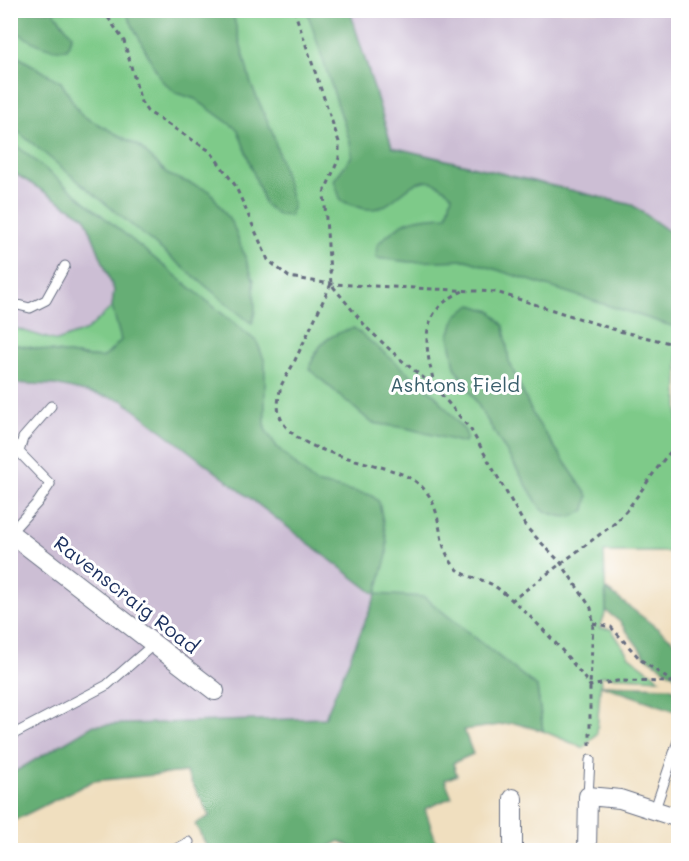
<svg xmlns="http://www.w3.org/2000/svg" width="689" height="861" font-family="Mali,sans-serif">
<rect width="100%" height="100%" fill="#fff"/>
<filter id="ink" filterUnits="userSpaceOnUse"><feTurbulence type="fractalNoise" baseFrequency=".0167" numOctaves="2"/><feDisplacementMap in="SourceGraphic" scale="12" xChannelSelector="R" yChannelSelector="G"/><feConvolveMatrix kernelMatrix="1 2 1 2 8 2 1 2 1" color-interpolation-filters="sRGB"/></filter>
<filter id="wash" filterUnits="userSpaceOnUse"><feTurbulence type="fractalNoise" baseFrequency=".008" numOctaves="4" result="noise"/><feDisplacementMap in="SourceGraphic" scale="24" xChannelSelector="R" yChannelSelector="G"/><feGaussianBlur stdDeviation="1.35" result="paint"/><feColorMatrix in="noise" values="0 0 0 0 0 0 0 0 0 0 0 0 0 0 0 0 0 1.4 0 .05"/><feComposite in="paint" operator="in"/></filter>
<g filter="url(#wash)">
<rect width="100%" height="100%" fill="#f0dfbf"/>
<path fill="#ccbed4" d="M350,11H678V238L632,205L392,147Z
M10,171L85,217L114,290L112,307L87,330L57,341L11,327Z
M10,383L55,385L122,400L376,595L325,718L94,725L11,774Z"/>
<path fill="#7eca89" stroke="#4c7c74" stroke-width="1.5" d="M11,11H350L392,147L632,205L678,238V552H604L606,611L600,628L611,629L629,656L660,679L601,676L597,733L584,748L543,731L537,687L376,595L121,341C116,346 110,354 104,357C98,361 24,346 11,344V327L57,341L87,330L112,307L114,290L85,217L11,171Z"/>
<path fill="#66ae75" stroke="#406e6a" stroke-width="1.5" d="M11,10L53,11L72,35L67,49C48,52 25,39 11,27Z
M125,11H232L251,84L272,131L293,204L290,216L279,215L265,205L238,130L195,99L176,93L161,80Z
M307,11H350L392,147L632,205L678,238V328L466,260L410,262L376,258L377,245C402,220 412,217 447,216L452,195C412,156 402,211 369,209C360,209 349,203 341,201L334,180L352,156L350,142Z
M10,52L61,82L81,115L139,146L169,175L210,191L233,225L254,281L255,312L252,324L11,126Z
M11,141L257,342L265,362V429L277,447L315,483L371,495L379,502L387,541V555L376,594L424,597L537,687L543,731L514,723L464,730L473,754L453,763L457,775L445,780L452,797L425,809L439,850H357L340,841L323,850H209L195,824L210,816L186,772L93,781L11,822V774L94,725L325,718L376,595L122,400L55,385L11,383V344C26,346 97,361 104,357C110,353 116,345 121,340L112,307L114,290L85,217L11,171Z
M472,305L491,311L504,326L509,361L534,417L588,496L585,510C569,521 558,517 541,509L455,367L449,335L457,315Z
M354,328L435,395L465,431L467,438L464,443L406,428L372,423L309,369C318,343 327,335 354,328Z
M606,589L678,644V678L645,656L620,622L606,611Z
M601,685L670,687L678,692V712Z"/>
</g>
<g filter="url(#ink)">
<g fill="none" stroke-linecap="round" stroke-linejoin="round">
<g stroke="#666d80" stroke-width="11">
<path id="service" d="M10,303L30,308L46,300L65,266
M10,533L38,502L50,484L19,452L23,438L51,406
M10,736L107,685L154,644
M588,796L590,760
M655,809L678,741
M174,850L189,842"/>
</g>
<g stroke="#666d80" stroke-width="20">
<path id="minor" d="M10,533L215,691
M513,798V850
M587,850L588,796L620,799L678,818"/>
</g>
<path stroke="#666d80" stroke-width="3" stroke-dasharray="4.5 4.5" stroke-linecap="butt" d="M103,10L124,41L141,102L147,111L210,151L235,185L268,260L289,277L331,284L496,292L619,331L678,345
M294,10L339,142V158L324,193L331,284L367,328L400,359L435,387L471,430L526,527L561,563L591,608L593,623L590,686V748
M331,284C319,309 308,334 296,358C292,368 285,377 281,386C279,394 277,406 279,413C290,456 377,459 410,478C450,501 430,540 456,568C467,579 484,578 496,587C527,610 568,654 590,686L617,681L671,682
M435,387C424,343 417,311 465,290
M511,601L615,523C639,499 654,467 678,444
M593,623L611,627L641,660L678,686"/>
<use href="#service" stroke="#fff" stroke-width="9"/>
<use href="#minor" stroke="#fff" stroke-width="18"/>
</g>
</g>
<g text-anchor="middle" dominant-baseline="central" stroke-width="6" stroke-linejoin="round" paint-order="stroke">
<g font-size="20" fill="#395e6b" stroke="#fff">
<text x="455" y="384">Ashtons Field</text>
</g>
<g font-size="20" fill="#1b2f5e" stroke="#fff">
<text transform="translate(127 594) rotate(38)">Ravenscraig Road</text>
</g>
</g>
<rect width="689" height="861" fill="none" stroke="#fff" stroke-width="36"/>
</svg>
